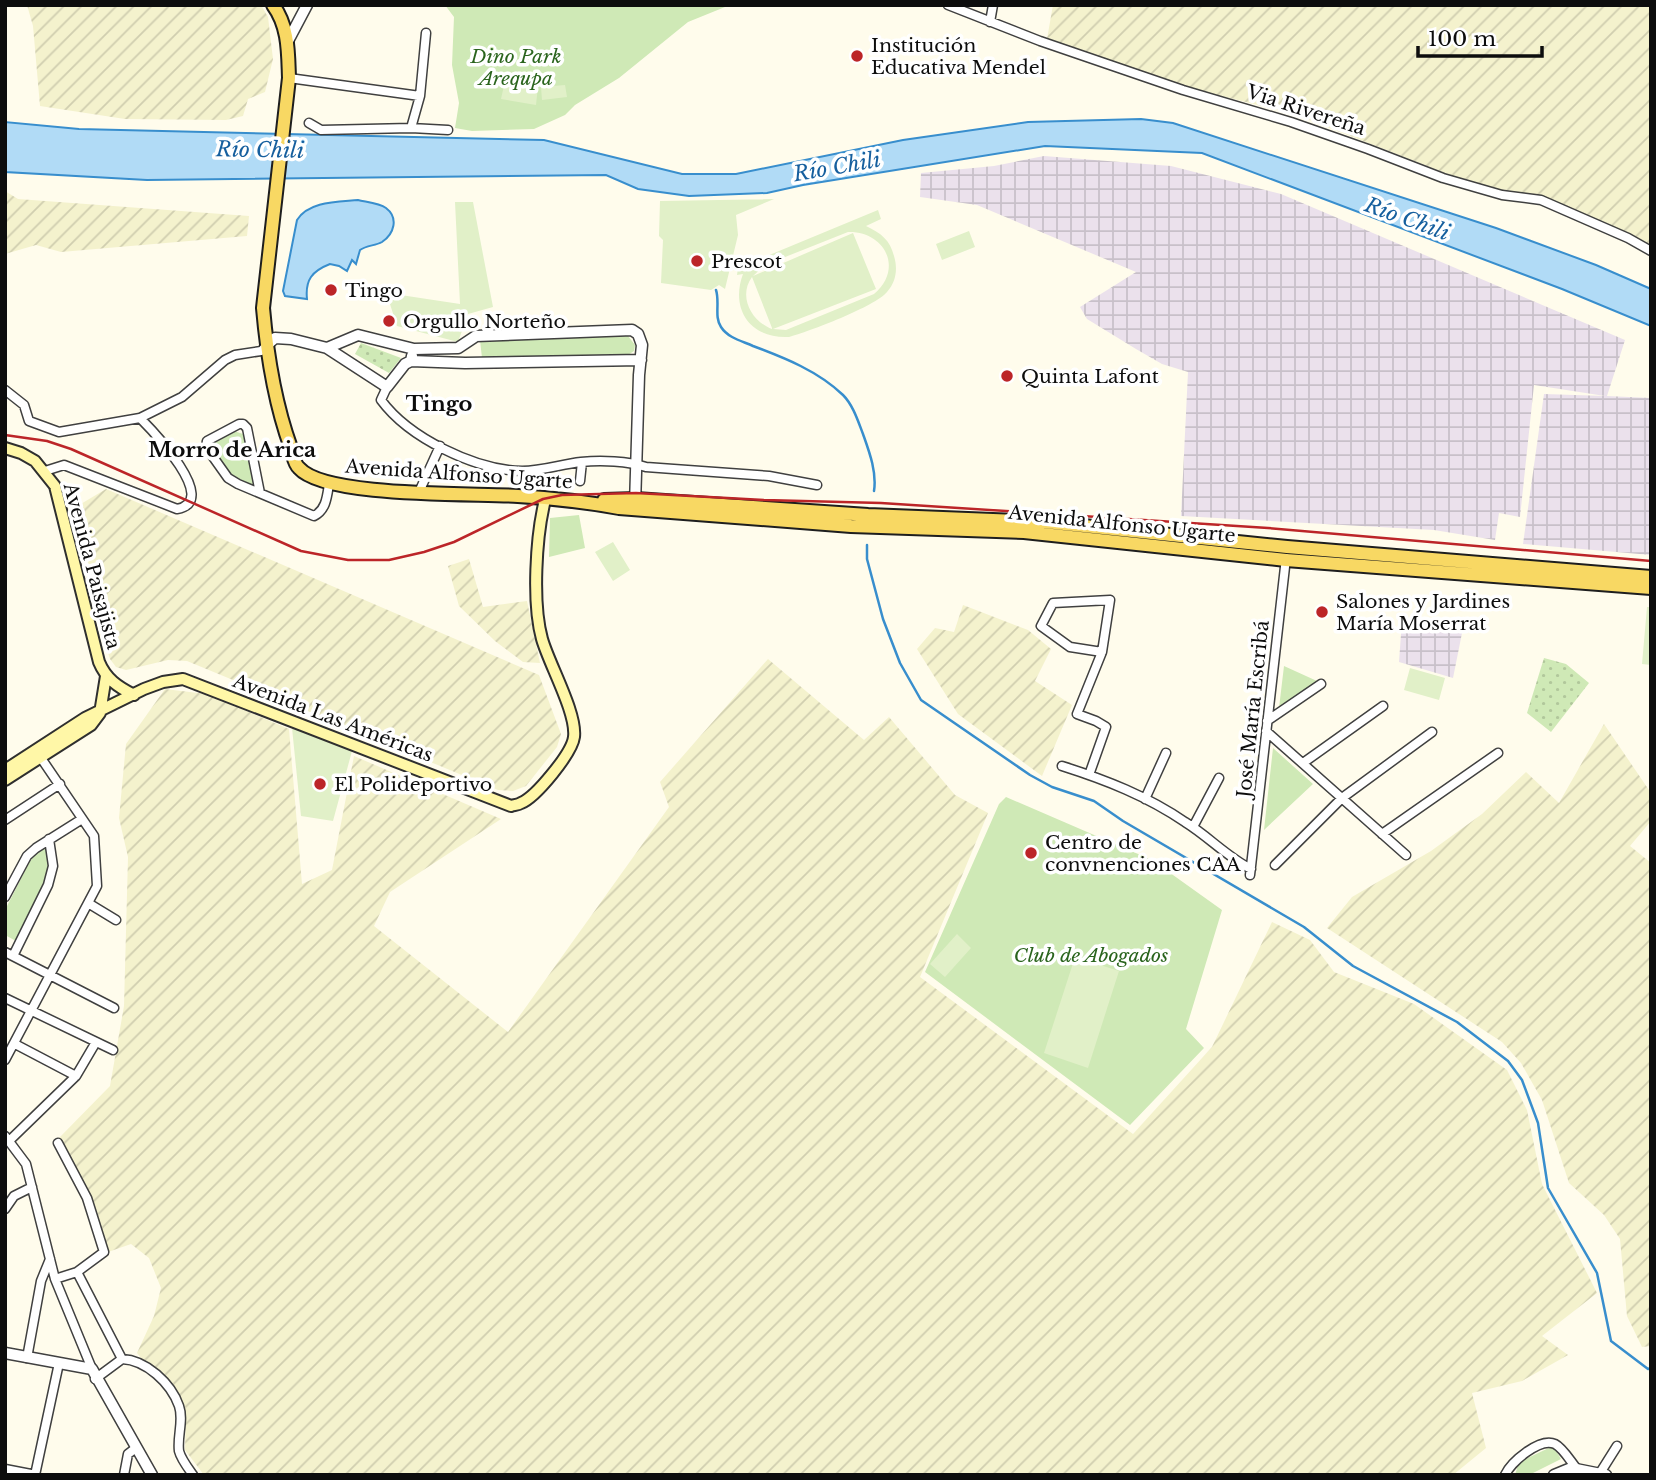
<svg xmlns="http://www.w3.org/2000/svg" width="1656" height="1480" font-family="'Libre Baskerville',serif">
<defs>
<pattern id="industrial-grid" width="8" height="8" patternUnits="userSpaceOnUse" patternTransform="scale(1.75)"><rect width="8" height="8" fill="#ebe1ec"/><path d="M0 4h8M4 0v8" fill="none" stroke="#c8c0c9"/></pattern>
<pattern id="farmland-furrows" width="10" height="10" patternUnits="userSpaceOnUse" patternTransform="scale(1.75)"><rect width="10" height="10" fill="#f4f2cd"/><path d="M-1 1l2-2M0 10L10 0M9 11l2-2" fill="none" stroke="#d0ceaf"/></pattern>
<pattern id="grass-dots" width="8" height="8" patternUnits="userSpaceOnUse" patternTransform="scale(1.75)"><rect width="8" height="8" fill="#cfe9b6"/><path d="M2 2h.1M6 6h.1" fill="none" stroke="#b1c79b" stroke-width="1.8" stroke-linecap="round"/></pattern>
</defs>
<rect width="100%" height="100%" fill="#fffcec"/>
<path fill="url(#industrial-grid)" d="M1044,156L1171,166L1281,194L1625,340L1607,396L1651,398V555L1523,544L1544,394L1605,396L1534,385L1520,517L1499,513L1495,540L1434,530L1181,516L1188,372L1162,364L1136,349L1087,319L1080,307L1136,272L977,205L920,197L921,173L994,166Z
M1402,620L1464,623L1453,678L1399,662Z"/>
<path fill="url(#farmland-furrows)" d="M27,5H261L268,17L273,59L265,92L248,99L243,116L226,120L125,119L40,106L33,26Z
M1053,5H1651V246L1629,234L1546,203L1458,178L1294,114L1181,86L1047,39Z
M5,191L18,199L249,216L247,236L61,252L36,245L5,254Z
M106,489L539,675L561,734L557,747L526,786L513,791L498,790L187,661L168,660L126,670L116,667L110,659L100,628L69,511Z
M469,559L483,607L527,601L540,663L523,662L495,641L459,606L448,566Z
M963,605L1028,630L1051,649L1035,681L1072,705L1042,776L958,714L917,649L935,628L954,632Z
M768,659L864,740L889,717L955,795L988,813L920,977L1133,1134L1212,1047L1272,922L1310,940L1334,972L1414,1004L1507,1070L1527,1110L1542,1184L1597,1293L1542,1336L1568,1355L1522,1381L1472,1393L1486,1448L1453,1475H204L185,1450L186,1413L137,1353L154,1316L161,1288L149,1258L131,1244L108,1252L91,1195L59,1138L110,1086L124,1006L128,857L119,818L126,744L165,689L206,694L289,729L302,884L332,870L354,756L501,819L390,892L374,926L508,1032L669,807L660,782Z
M1604,724L1651,793V821L1630,846L1651,863V1346L1642,1347L1627,1316L1620,1239L1604,1215L1569,1183L1542,1100L1521,1063L1502,1042L1327,928L1352,897L1431,851L1482,814L1526,772L1559,803Z"/>
<path fill="url(#grass-dots)" d="M361,343L401,358L389,373L355,354Z
M1544,658L1566,664L1589,683L1551,732L1527,713Z"/>
<path fill="#cfe9b6" d="M445,5H726L725,7L688,22L619,78L575,105L565,115L534,129L472,131L455,128L459,103L452,65L454,17Z
M628,336L635,345L634,351L628,355L482,358L480,340Z
M234,431L243,434L255,485L251,486C233,478 214,464 214,442Z
M579,515L585,548L549,557L550,518Z
M1284,666L1317,681L1279,708Z
M1273,748L1313,784L1264,830Z
M1006,797L1152,860L1222,910L1186,1029L1204,1048L1130,1125L925,972L999,804Z
M48,844L51,866L16,941L5,935V910L32,857Z
M1553,1446L1561,1459L1529,1475H1515L1519,1462Z"/>
<path fill="#e1f0c8" fill-rule="evenodd" d="M505,81L538,86L536,105L501,99Z
M565,85L567,97L542,100L541,87Z
M774,199L736,215L738,235L725,289L719,285L711,290L661,283L663,240L659,236L660,201Z
M455,202H473L493,307L468,314L458,342L397,326L389,301L394,294L460,304Z
M878,210L881,219L866,226C881,233 890,240 894,256C898,269 896,282 887,292C876,306 808,332 789,337C750,339 730,309 743,274L737,275L738,268ZM848,232C885,231 904,269 874,294L786,330L773,329L876,289L853,233L753,276L765,265ZM752,277L772,328V329C751,321 738,296 752,277Z
M969,231L975,247L942,260L936,244Z
M613,542L630,570L613,581L595,552Z
M1647,607H1651V665L1642,664Z
M1410,668L1445,678L1439,700L1404,690Z
M292,728L352,751L333,821L301,816Z
M957,934L971,948L945,977L930,964Z
M1075,957L1119,971L1088,1068L1044,1053Z"/>
<path fill="#b1dbf6" stroke="#388ecd" stroke-width="2" d="M1141,119L1173,123L1496,228L1596,265L1651,289V326L1562,289L1202,153L1045,146L803,185L767,193L689,196L638,189L606,175L147,180L5,172V122L79,129L544,140L682,174H736L903,140L1028,122Z
M358,200C366,202 379,203 386,208C399,218 394,234 382,242C375,246 367,245 360,250L356,264L352,260L347,271L339,266L330,264C312,271 305,280 307,299L285,296L283,291L297,220C309,201 338,202 358,200Z"/>
<g fill="none" stroke-linecap="round" stroke-linejoin="round">
<path stroke="#388ecd" stroke-width="2.5" d="M716,290C720,302 714,317 721,327C728,338 742,341 753,346C785,358 818,371 843,395C853,405 858,421 863,434C869,451 877,472 874,491
M867,545V559L883,619L900,663L921,700L1030,775L1052,787L1094,801L1123,821L1304,927L1353,966L1457,1022L1508,1061L1522,1080L1538,1123L1548,1188L1597,1273L1611,1341L1648,1369L1651,1368"/>
<g stroke="#404040" stroke-width="11">
<path id="minor" d="M948,5L1040,41L1183,90L1291,122L1368,149L1443,178L1502,195L1541,200L1628,238L1651,251
M990,22L993,5
M289,78L420,96
M309,123L321,130L411,128L448,130
M411,128L420,96L426,33
M387,387L381,400C409,438 475,470 522,471C542,471 562,464 581,462C601,460 628,461 646,467L769,476L817,485
M5,390L24,405L29,421L59,432L140,418L182,397L225,360L235,355L261,351L266,346
M45,471L64,465L177,509C221,502 152,430 140,418
M580,481L582,462
M419,492L440,446
M260,493L247,428L243,424H239L207,441L206,447L228,478L238,484L314,516C326,510 327,497 329,484
M1267,721L1321,684
M1266,731L1406,855
M1303,763L1383,706
M1062,766C1106,780 1147,796 1185,822C1208,836 1227,857 1251,869
M1089,775L1106,727L1096,721L1077,714L1102,652L1110,600L1053,603L1041,626L1070,647L1102,652
M1145,799L1166,753
M5,820L60,784
M1193,827L1219,778
M1382,834L1498,753
M1275,865L1342,798L1432,732
M1250,875L1286,558
M5,897L27,856L36,848L82,819
M88,903L116,920
M5,952L114,1008
M13,956L48,885L53,866L49,839
M5,998L113,1050
M15,1044L76,1076
M5,1060L97,886L94,836L41,758
M5,1136L26,1164L55,1279L92,1369
M9,1141L76,1076L96,1042
M5,1209L14,1196L32,1187
M77,1272L122,1359L95,1379
M55,1279L77,1272L104,1252L87,1198L58,1143
M27,1358L41,1281L50,1259
M122,1359C146,1360 171,1383 179,1406C184,1420 177,1436 179,1451C181,1459 188,1468 193,1475
M5,1469L36,1475
M1600,1473L1617,1446
M35,1475L59,1363
M124,1475L128,1454L136,1448
M1505,1475C1511,1462 1540,1437 1555,1444C1563,1448 1571,1462 1577,1469"/>
</g>
<g stroke="#404040" stroke-width="13">
<path id="tertiary" d="M288,41L307,5
M266,346L275,338L291,339L327,348L387,387L405,364L411,361L412,356
M327,348L358,335L414,349L458,348L476,336L632,330L638,334L642,345L639,375L635,505
M411,361L465,363L641,360
M5,1353L92,1369L152,1475
M1554,1475L1571,1468L1606,1475"/>
</g>
<g stroke="#2f2f2f" stroke-width="14">
<path id="secondary" d="M5,448L21,453L35,461L55,486L99,662C106,679 118,687 134,695
M5,770L85,718L144,689L163,682L183,679L511,806C514,805 518,805 521,803C536,797 572,753 574,737C577,713 549,664 542,639C532,603 536,536 545,500
M5,780L91,725L100,713L106,676"/>
</g>
<g stroke="#1e1e1e" stroke-width="16">
<path id="primary" d="M273,5C289,27 288,52 289,78L263,308C267,354 275,404 291,448C293,454 294,464 299,468C325,498 475,493 518,496C552,498 586,502 619,508L851,526L1024,532L1286,560L1651,588
M604,500L636,499L868,515L1045,522L1287,547L1651,577"/>
</g>
<use href="#minor" stroke="#fff" stroke-width="8"/>
<use href="#tertiary" stroke="#fff" stroke-width="10"/>
<use href="#secondary" stroke="#fff7a7" stroke-width="10"/>
<use href="#primary" stroke="#f8d863" stroke-width="12"/>
<path stroke="#bc2528" stroke-width="2.5" d="M5,435L47,441L71,449L301,551L348,560H389L424,552L454,542L543,499L562,495L636,493L764,500L881,503L1268,528L1651,561"/>
</g>
<g fill="#bc2528" stroke="#fff" stroke-width="2.5">
<circle cx="857" cy="56" r="7"/>
<circle cx="697" cy="261" r="7"/>
<circle cx="331" cy="290" r="7"/>
<circle cx="389" cy="321" r="7"/>
<circle cx="1007" cy="376" r="7"/>
<circle cx="1322" cy="612" r="7"/>
<circle cx="320" cy="784" r="7"/>
<circle cx="1031" cy="853" r="7"/>
</g>
<g text-anchor="middle" dominant-baseline="central" stroke-width="7" stroke-linejoin="round" paint-order="stroke">
<g font-size="19" fill="#0d0d0d" stroke="#fff" text-anchor="start">
<text x="871" y="45">Institución<tspan x="871" dy="22">Educativa Mendel</tspan></text>
<text x="711" y="261">Prescot</text>
<text x="345" y="290">Tingo</text>
<text x="403" y="321">Orgullo Norteño</text>
<text x="1021" y="376">Quinta Lafont</text>
<text x="1336" y="601">Salones y Jardines<tspan x="1336" dy="22">María Moserrat</tspan></text>
<text x="334" y="784">El Polideportivo</text>
<text x="1045" y="842">Centro de<tspan x="1045" dy="22">convnenciones CAA</tspan></text>
</g>
<g font-size="19" font-style="italic" fill="#2a641d" stroke="#fff">
<text x="516" y="56">Dino Park<tspan x="516" dy="22">Arequpa</tspan></text>
<text x="1091" y="955">Club de Abogados</text>
</g>
<g font-size="19" fill="#0d0d0d" stroke="#fff">
<text transform="translate(1306 110) rotate(18)">Via Rivereña</text>
<text transform="translate(459 474) rotate(4)">Avenida Alfonso Ugarte</text>
<text transform="translate(1122 524) rotate(6)">Avenida Alfonso Ugarte</text>
<text transform="translate(92 566) rotate(75)">Avenida Paisajista</text>
<text transform="translate(1253 709) rotate(-84)">José María Escribá</text>
<text transform="translate(333 718) rotate(21)">Avenida Las Américas</text>
</g>
<g font-size="21" font-style="italic" fill="#165f9e" stroke="#fff">
<text transform="translate(260 150) rotate(1)">Río Chili</text>
<text transform="translate(837 167) rotate(-10)">Río Chili</text>
<text transform="translate(1407 219) rotate(20)">Río Chili</text>
</g>
<g font-size="21" font-weight="bold" fill="#0d0d0d" stroke="#fff">
<text x="439" y="404">Tingo</text>
<text x="232" y="450">Morro de Arica</text>
</g>
</g>
<rect width="1656" height="1480" fill="none" stroke="#0d0d0d" stroke-width="14"/>
<path d="M1418 46v10h124v-10" fill="none" stroke="#0d0d0d" stroke-width="3.5"/>
<text x="1428" y="46" font-size="21" fill="#0d0d0d" stroke="#ffffff" stroke-width="5" paint-order="stroke">100 m</text>
</svg>
